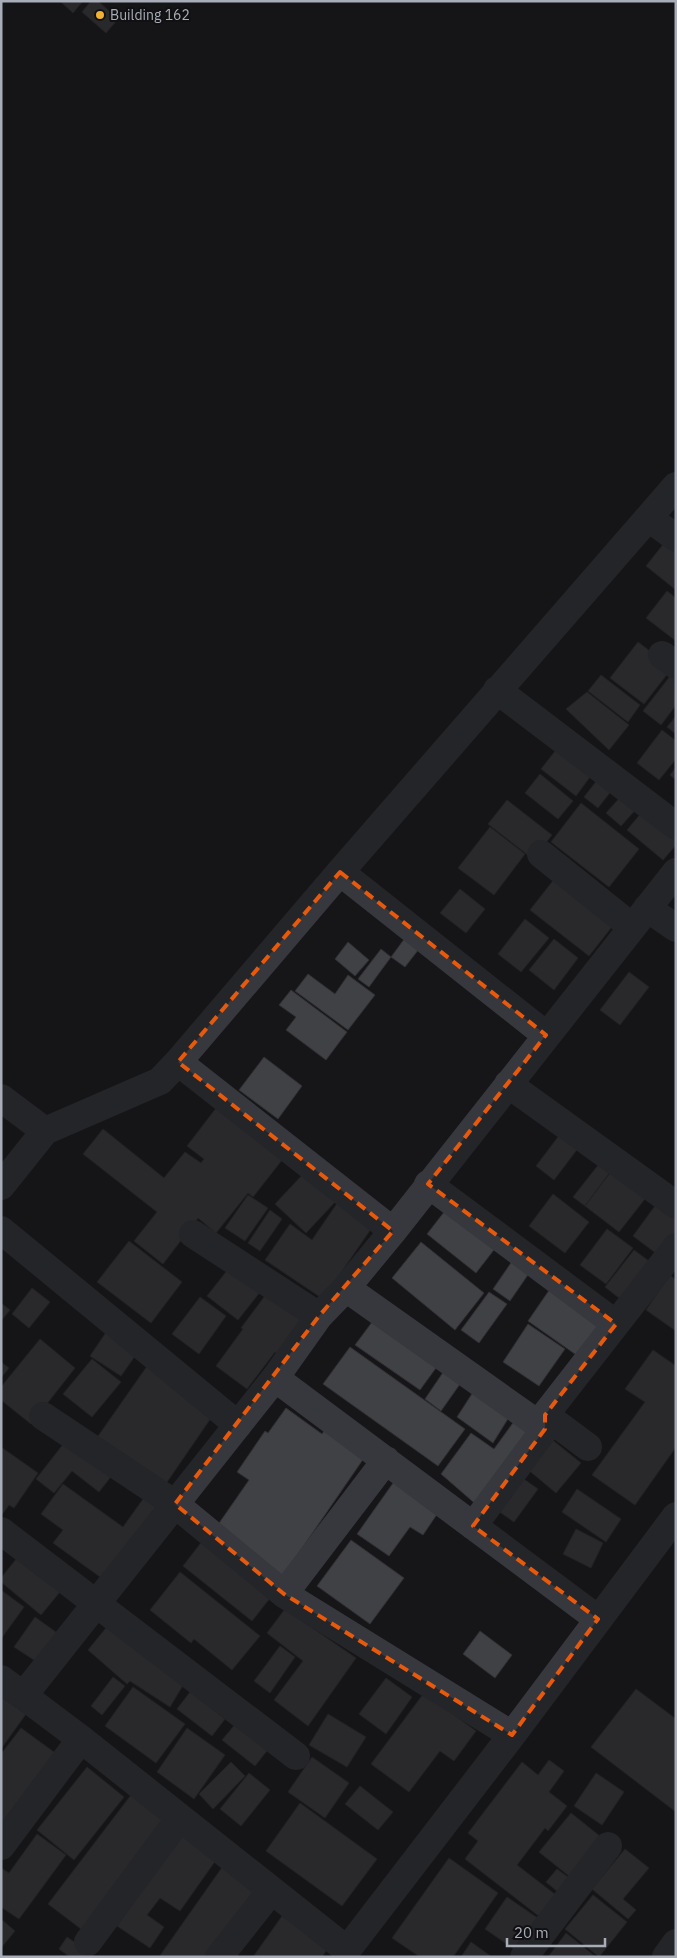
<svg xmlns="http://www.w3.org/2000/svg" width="677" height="1958" font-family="'IBM Plex Sans',sans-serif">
<rect width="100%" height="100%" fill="#161618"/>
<path fill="#404145" stroke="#303034" d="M60,1H83L73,13Z
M91,1H98L118,19L106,33L82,12Z
M665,542L676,551V590L646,566Z
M667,591L676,598V641L646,618Z
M638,642L672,668L644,704L610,678Z
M674,671L676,705L661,725L643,711Z
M601,675L640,705L628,722L588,691Z
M587,692L629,725L609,750L566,709Z
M676,716V734L667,727Z
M662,730L676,741V759L659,780L637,763Z
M556,750L590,777L576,796L541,769Z
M676,767V780L670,775Z
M540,774L573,801L558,819L525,793Z
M598,779L612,790L598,808L584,797Z
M623,794L638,807L621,826L606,813Z
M507,800L552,835L533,859L488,824Z
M581,803L639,849L609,887L551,842Z
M642,812L676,840V845L663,860L627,830Z
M490,827L525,854L494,895L458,868Z
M559,873L618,919L589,956L530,910Z
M460,889L485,909L466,933L440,913Z
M525,919L549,938L521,972L498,954Z
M405,938L419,949L405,967L391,957Z
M554,939L578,958L554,990L529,970Z
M348,942L369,960L355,976L335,959Z
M381,949L391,957L369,987L358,979Z
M629,972L649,987L620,1025L600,1010Z
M308,974L335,994L348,975L375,995L348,1030L295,991Z
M291,990L347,1032L326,1060L286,1030L296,1017L279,1005Z
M264,1057L302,1086L278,1119L239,1090Z
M220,1103L286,1155L253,1197L248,1193L216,1233L198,1218L163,1264L134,1241L157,1212L83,1154L103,1129L164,1178L185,1152L201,1163L204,1159L187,1146Z
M561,1133L579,1147L554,1180L536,1166Z
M599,1164L610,1172L585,1206L573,1197Z
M613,1169L648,1195L619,1232L585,1206Z
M305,1172L336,1201L306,1233L275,1204Z
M553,1194L589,1222L565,1253L529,1226Z
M248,1195L268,1208L245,1241L225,1228Z
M340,1199L375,1223L323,1299L265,1260L290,1224L312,1240Z
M660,1199L676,1211V1247L665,1260L633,1236Z
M448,1207L497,1246L476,1273L427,1234Z
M270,1210L282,1219L260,1251L248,1243Z
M607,1229L633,1248L606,1284L580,1265Z
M129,1241L182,1282L151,1323L97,1282Z
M421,1242L484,1293L455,1330L392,1278Z
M634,1250L657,1267L628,1305L605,1287Z
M515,1257L532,1269L510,1301L493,1289Z
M233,1263L264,1287L238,1320L207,1296Z
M670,1275L676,1280V1331L646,1310Z
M552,1286L607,1322L582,1359L528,1321Z
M32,1288L50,1302L29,1328L12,1314Z
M270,1289L312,1320L284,1359L275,1352L247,1389L216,1366L243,1329L241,1328Z
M489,1292L507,1304L479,1343L461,1330Z
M200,1297L226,1316L199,1354L172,1334Z
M1,1303L10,1310L1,1321Z
M378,1314L441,1361L420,1390L355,1345Z
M528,1324L565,1349L539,1386L503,1362Z
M111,1325L142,1346L121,1376L90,1356Z
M40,1339L75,1368L31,1424L1,1400V1387Z
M350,1347L465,1429L438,1466L323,1384Z
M653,1350L676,1366V1447L635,1505L592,1475L645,1402L625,1389Z
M92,1359L121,1382L92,1417L63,1394Z
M1,1362L9,1368L1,1378Z
M150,1362L213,1415L163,1488L96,1439Z
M448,1365L465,1377L441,1411L425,1399Z
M477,1386L511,1414L493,1443L457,1417Z
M286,1408L322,1434L324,1431L364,1458L283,1576L215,1529L249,1480L237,1472L265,1431L268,1433Z
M515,1420L534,1431L479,1507L441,1474L471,1433L494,1449Z
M68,1438L113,1474L99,1492L72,1471L54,1493L36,1479Z
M550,1438L581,1463L556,1493L526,1468Z
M1,1447L38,1473L14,1508L9,1505L1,1516Z
M398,1476L442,1507L423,1535L410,1527L389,1556L357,1534Z
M521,1477L538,1489L514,1522L498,1511Z
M63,1484L123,1527L148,1492L164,1503L107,1582L53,1543L63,1530L41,1514Z
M577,1489L621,1519L606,1542L562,1512Z
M576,1529L603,1543L591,1568L563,1554Z
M207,1535L274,1593L252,1621L183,1566Z
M351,1540L404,1578L370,1624L317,1586Z
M21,1553L64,1587L41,1615L1,1582V1578Z
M180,1572L260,1636L232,1670L194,1639L191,1643L150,1610Z
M1,1590L24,1607L1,1639Z
M285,1609L356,1658L308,1726L274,1700L303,1661L267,1633Z
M35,1617L60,1635L40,1664L14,1647Z
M110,1623L185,1682L170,1707L130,1681L127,1684L88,1650Z
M480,1631L512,1655L495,1678L463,1654Z
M280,1646L295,1657L270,1693L254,1681Z
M113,1677L125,1686L102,1715L91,1706Z
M386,1678L412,1697L386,1734L359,1714Z
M133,1687L185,1724L156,1763L105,1726Z
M636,1689L676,1719V1812L591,1747Z
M190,1692L225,1719L212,1736L177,1709Z
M424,1693L476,1731L454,1761L440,1751L409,1792L371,1764Z
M1,1697L26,1714L1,1749Z
M328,1714L366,1737L347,1767L309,1745Z
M238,1721L270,1747L255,1766L222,1740Z
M21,1728L58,1755L1,1830V1754Z
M187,1728L225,1755L194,1799L157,1772Z
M312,1757L349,1783L325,1818L288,1792Z
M549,1760L564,1771L549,1792L567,1806L548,1831L545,1828L517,1865L565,1902L549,1924L465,1859L478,1841L468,1833L522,1762L538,1775Z
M231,1762L245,1776L213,1809L199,1794Z
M87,1767L124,1797L74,1860L37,1830Z
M249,1773L270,1790L241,1826L220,1809Z
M596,1773L624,1792L602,1825L574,1806Z
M360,1786L393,1812L378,1830L345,1804Z
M131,1795L168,1824L85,1932L48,1904Z
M300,1803L377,1859L342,1906L266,1851Z
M571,1813L606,1841L574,1880L539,1852Z
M37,1834L66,1855L19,1919L1,1907V1868L9,1873Z
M181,1835L216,1860L180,1911L160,1898L147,1915L164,1927L150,1948L117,1926Z
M625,1849L649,1868L623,1899L636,1910L628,1919L592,1889Z
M449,1858L498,1893L453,1957H420L392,1938Z
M223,1866L255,1889L207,1957H159Z
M557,1869L576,1883L564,1897L546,1882Z
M593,1895L627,1922L599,1957L565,1929Z
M507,1897L542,1921L520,1953L485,1929Z
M282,1916L328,1948L322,1957H253Z
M1,1919L15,1931L1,1948Z
M566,1933L596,1957H548Z
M67,1937L96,1957H70L59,1949Z
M471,1942L492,1957H461Z"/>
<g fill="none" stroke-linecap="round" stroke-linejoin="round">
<path stroke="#37383d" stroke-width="28" d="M649,518L676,538
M662,655L676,665
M497,690L676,826
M541,854L632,927
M340,872L546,1035
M647,908L676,928
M178,1062L393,1231
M508,1084L676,1205
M1,1098L45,1131
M428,1184L616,1324
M1,1186L45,1131L160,1081L178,1062L340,872L676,486
M1,1230L238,1425
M193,1234L319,1316
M346,1288L545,1429
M275,1378L598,1619
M545,1415L588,1447
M43,1416L175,1504L284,1594L512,1735
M473,1526L545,1429V1415L676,1247
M1,1531L296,1756
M284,1594L386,1460
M1,1679L81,1739L347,1950L512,1735L676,1516
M23,1696L275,1378L319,1316L346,1288L393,1231L676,872
M1,1846L81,1739
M88,1942L179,1819
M219,1957L271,1891
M524,1957L608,1846
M666,1957L676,1943"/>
</g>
<path d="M0 0H677V1958H0ZM340,872L546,1035L428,1184L616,1324L545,1415V1429L473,1526L598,1619L512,1735L284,1594L175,1504L319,1316L393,1231L178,1062Z" fill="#161618" fill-opacity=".55" fill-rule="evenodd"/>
<path fill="none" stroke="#e8590c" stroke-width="4" stroke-dasharray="10 6" stroke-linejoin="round" d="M340,872L546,1035L428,1184L616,1324L545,1415V1429L473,1526L598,1619L512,1735L284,1594L175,1504L319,1316L393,1231L178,1062Z"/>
<circle fill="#f2b134" stroke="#111113" stroke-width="2" cx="100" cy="15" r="5"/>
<g text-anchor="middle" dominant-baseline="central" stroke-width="4" stroke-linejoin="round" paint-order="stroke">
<g font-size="14" fill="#a8adb8" stroke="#111113" text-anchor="start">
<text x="110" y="15">Building 162</text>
</g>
</g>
<rect width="677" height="1958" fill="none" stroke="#a8adb8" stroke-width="5"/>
<path d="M507 1938v8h98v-8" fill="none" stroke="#a8adb8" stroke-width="2.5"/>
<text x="514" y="1938" font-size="15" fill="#a8adb8" stroke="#111113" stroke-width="4" paint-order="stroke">20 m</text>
</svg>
